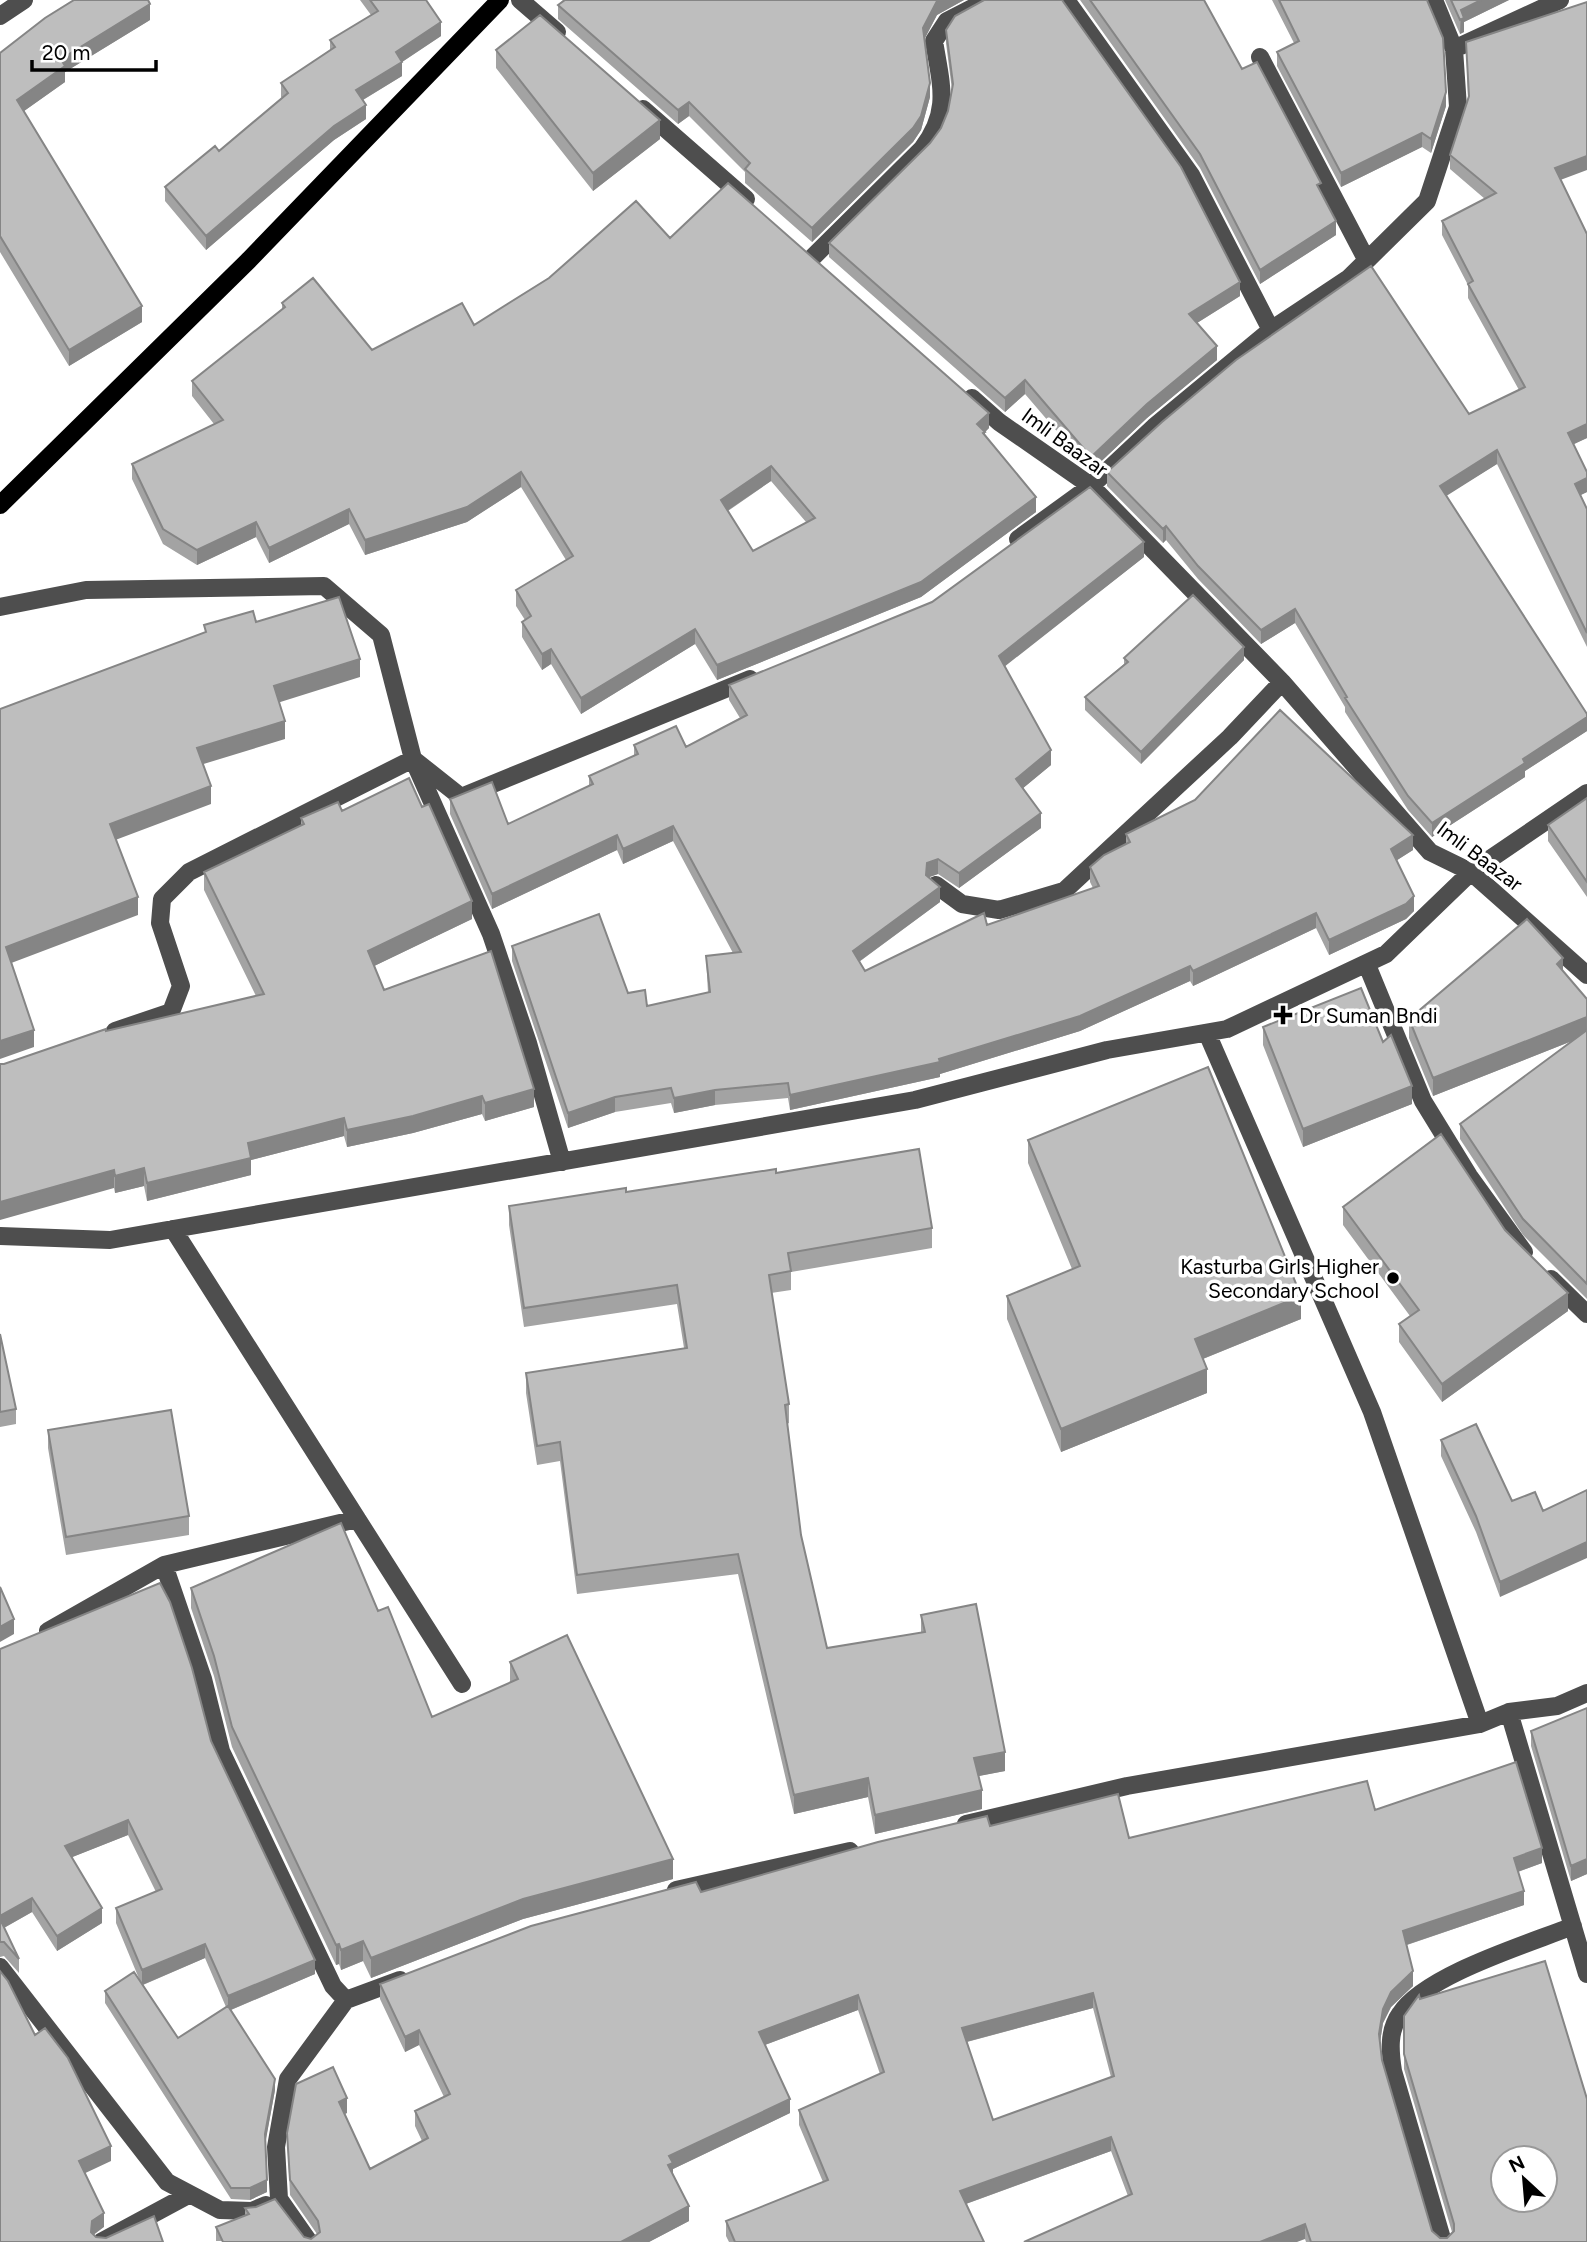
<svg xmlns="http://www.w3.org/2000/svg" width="1587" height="2242" font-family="Figtree,sans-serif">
<rect width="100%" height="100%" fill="#fff"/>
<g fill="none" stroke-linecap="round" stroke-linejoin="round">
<path stroke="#4e4e4e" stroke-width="18" d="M520,0L557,32
M1066,0L1191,175L1271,330
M0,16L24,0
M1454,49L1560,0
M1260,57L1366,259
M643,109L746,199
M812,258L922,149C951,111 941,85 934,41L947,21L988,0
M972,398L999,422L1091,486L1282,682L1430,852L1471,872L1587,975
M1018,539L1091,486L1154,427L1271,330L1349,278L1427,201L1458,107L1454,49L1434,0
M0,607L86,590L324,586L381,635L413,759L491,934L528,1043L562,1162
M936,885L962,904L999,910L1064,891L1230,737L1282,682
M1367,965L1423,1101L1469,1176L1524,1252
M115,1031L171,1012L181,986L160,923L162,899L189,872L413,759L461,797L750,679
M1207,1033L1372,1412L1480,1724
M173,1229L462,1684
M0,1236L110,1240L915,1100L1107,1050L1227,1029L1386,954L1471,872L1587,793
M1551,1279L1587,1314
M164,1565L203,1679L221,1751L333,1986L346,2000
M48,1631L164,1565L357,1519
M1509,1712L1587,1974
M966,1824L1127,1786L1480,1724L1509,1712L1557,1706L1587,1693
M676,1890L850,1851
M0,1967L167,2182L220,2210L252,2211L266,2205
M101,2242L190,2194
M309,2242L279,2199L276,2147L288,2079L346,2000L400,1980
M1443,2242L1393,2071C1390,2052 1388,2031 1400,2014C1425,1975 1528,1944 1573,1926"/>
<path stroke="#000" stroke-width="18" d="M0,505L249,260L500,0"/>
</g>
<path fill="#a3a3a3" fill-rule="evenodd" d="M360,0H426L441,36L402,62V76L363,100L366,119L334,140L206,250L165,201V187L219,151L282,98L281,97V83L330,50V40L371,15Z
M563,0H964L937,15L924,39L930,97L921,130L913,142L812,242L745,183V172L689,116L678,124L558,19V5Z
M1080,0H1204L1242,69L1321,192L1336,235L1260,284L1200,168Z
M1272,0H1427L1446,106L1431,153L1422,147L1341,187L1277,66V52L1294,43Z
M1445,0H1509L1464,22V32L1460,34Z
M150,20L65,72V82L24,111L142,322L69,366L0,252V53Z
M946,30L1240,296L1197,323L1217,360L1147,418L1091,471L1025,394L1005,412L829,257V243L930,143L941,128L948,111L952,90L946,43Z
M1466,42L1561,180L1587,234V438L1573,444L1587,492L1580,495L1587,509V647L1497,464L1446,495L1587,714V731L1525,771V777L1432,837L1408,810L1345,712V707L1295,623L1261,644L1198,579L1166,540L1163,543L1107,486V472L1469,414L1519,390L1468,298V285L1442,235V221L1485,199L1450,169V155L1468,98Z
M496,50L660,139L593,191L496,68Z
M670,238L989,428L985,432V436L1036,512L921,597L717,680L695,644L581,714L551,664L542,670L522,637V622L525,620L516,606V590L566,560L521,487L467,522L365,555L349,524L269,563L256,537L197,565L163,544L132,479V464L214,424L192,396V381L282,309V303L372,350L474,325ZM771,481L806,522L753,551L728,511Z
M1144,557L1004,666L1051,765L1023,788L1041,828L959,888L938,874L929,877L940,902L859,962L865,971L987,925L1093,888L1090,882V867L1126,844V834L1413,850L1397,860L1414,911L1406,919L1329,955L1316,928L1193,986L1190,981L1080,1031L940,1074V1077L790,1110L788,1098L715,1105L674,1113L671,1103L615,1112L568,1128L512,961V946L628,993L647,1006L708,993L706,956L733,953L673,841L623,864L617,850L492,909L450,814V799L508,824L589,786V776L634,756V745L686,747L740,718L729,700V685Z
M1124,658L1244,660L1141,764L1085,710V697L1124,664Z
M1587,798V897L1548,841V825Z
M342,811L472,919L374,966L384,990L534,1107L485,1121L482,1114L413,1133L347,1147L344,1136L251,1160V1175L147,1201L144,1186L115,1193L114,1188L4,1064L106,1031L256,996L204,890V872L301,825V818Z
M1563,972L1587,999V1299L1523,1235L1460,1139V1124L1572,1041L1433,1096L1409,1038V1019Z
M1263,1027L1383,1042L1412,1104L1303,1147L1263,1045Z
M1028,1140L1301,1319L1203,1359L1207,1393L1061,1452L1007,1319V1296L1072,1269L1028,1163Z
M776,1173L932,1228V1248L791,1272V1290L771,1293L789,1404V1423L787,1424L801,1535L827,1648L921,1633V1615L1005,1771L978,1776L982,1809L875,1834L868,1797L794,1814L738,1574L577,1594L560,1461L537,1465L526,1393V1373L684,1348L677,1304L524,1327L509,1225V1206Z
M1343,1207L1505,1230L1568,1311L1442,1402L1399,1342V1324L1410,1316L1343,1225Z
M0,1334L16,1409V1424L0,1427Z
M48,1430L189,1516V1535L66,1555L48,1448Z
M1441,1440L1512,1501L1543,1511L1500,1597L1476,1532L1441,1456Z
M191,1588L378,1611L432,1717L510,1683V1662L673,1879L523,1919L371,1978L363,1961L341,1970L339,1964L336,1965L232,1747L214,1676L191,1608Z
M0,1649L211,1741L315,1974L231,2010L275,2090L265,2143L267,2192L250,2200L231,2199L105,2003V1991L140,1981L116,1923V1908L156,1892L128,1835L72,1857L102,1923L57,1951L32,1912L4,1928L19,1959V1973L4,1956L0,1957ZM205,1958L226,2007L178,2038L143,1985Z
M1587,1708V1874L1571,1881L1531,1746V1731Z
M1375,1810L1542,1863L1518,1872L1524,1905L1407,1945L1413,1986L1391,2007L1383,2023L1380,2042L1382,2060L1432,2231L1440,2238H1447L1452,2232L1404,2069V2016L1420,1999L1587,2242H1306L1305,2239L1128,2196L1111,2151L966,2204L984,2242H729L726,2236V2221L823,2182L799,2125V2110L880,2074L858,2010L765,2045L790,2113L673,2169V2174L689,2221L649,2242L216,2241V2227L245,2215V2208L304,2237L311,2239L317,2234L290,2195L287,2133L347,2113L345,2114L370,2169L422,2141L415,2126V2111L444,2097L419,2045L405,2052L380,1999V1984L701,1892L990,1826L1129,1838ZM1093,2008L1111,2077L993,2120L967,2042Z"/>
<path fill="#858585" d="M939,0H964L937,15L923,42V28L937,1Z
M1481,0H1509L1464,22V32L1460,34L1461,10Z
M150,4V20L65,72V82L17,116V100L61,59Z
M441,22V36L402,62V76L356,104V90L396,52Z
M930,83V97L921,130L913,142L812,242V228Z
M1446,92V106L1431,153V139Z
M689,102V116L678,124V110Z
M366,105V119L334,140L206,250V236L334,126Z
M660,120V139L593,191V173Z
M1422,133V147L1341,187V173Z
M1587,156V170L1555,182V168Z
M1336,221V235L1260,284V270Z
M1240,282V296L1189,328V314Z
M142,306V322L69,366V350Z
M1217,346V360L1147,418L1091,471V457L1147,404Z
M1025,380V394L1005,412V398Z
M989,413V428L985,432V447L977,424Z
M1587,424V438L1568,447V433Z
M1497,450V464L1440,500V486Z
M771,466V481L721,515V500Z
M521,472V487L467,522L365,555V540Z
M1587,478V492L1575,498V484Z
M1036,497V512L921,597L717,680V665Z
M349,509V524L269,563V548Z
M256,522V537L197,565V550Z
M1166,526V540L1163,543V529Z
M1144,542V557L999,671V656Z
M1295,609V623L1261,644V630Z
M695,629V644L581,714V698Z
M1244,647V660L1141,764V752Z
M551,649V664L542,670V654Z
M360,659V677L274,704V686Z
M1587,717V731L1525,771V777L1432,837V823L1523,759Z
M285,721V739L197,766V748Z
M1051,750V765L1016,794V779Z
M211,786V804L110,842V824Z
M1041,813V828L959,888V873Z
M673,826V841L623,864V849Z
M617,835V850L492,909V894Z
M1413,835V850L1391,864V849Z
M938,859V874L927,878L926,875L927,863Z
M940,887V902L853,966V951Z
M1414,896V911L1406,919L1329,955V940Z
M138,897V915L6,965V947Z
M472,901V919L368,969V951Z
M1316,913V928L1193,986V971Z
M1563,958V976L1557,964Z
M1190,966V981L1080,1031L940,1074V1077L790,1110V1095L939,1059Z
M1587,1017V1035L1433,1096V1078Z
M34,1030V1047L0,1059V1041Z
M1412,1086V1104L1303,1147V1129Z
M534,1089V1107L485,1121V1103Z
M715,1090V1105L674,1113V1098Z
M482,1096V1114L413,1133L347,1147V1130Z
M615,1097V1112L568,1128V1113Z
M344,1118V1136L251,1160V1175L147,1201V1183L248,1143Z
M144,1168V1186L115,1193V1176Z
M114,1170V1188L0,1220V1202Z
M1568,1293V1311L1442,1402V1384Z
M1301,1296V1319L1195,1362V1339Z
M1207,1369V1393L1061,1452V1429Z
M1587,1542V1558L1500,1597V1582Z
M14,1619V1634L0,1642V1627Z
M1005,1752V1771L974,1777V1758Z
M868,1778V1797L794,1814V1795Z
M982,1790V1809L875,1834V1815Z
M128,1820V1835L65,1860V1846Z
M1542,1848V1863L1514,1873V1858Z
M673,1859V1879L523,1919L371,1978V1958L523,1899Z
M1587,1859V1874L1571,1881V1866Z
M1524,1891V1905L1403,1946V1931Z
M32,1898V1912L0,1930V1916Z
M102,1908V1923L57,1951V1936Z
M363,1941V1961L341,1970V1950Z
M205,1944V1958L142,1985V1970Z
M339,1944V1964L336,1965V1945Z
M315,1960V1974L228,2011V1996Z
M1413,1971V1986L1391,2007L1383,2023L1379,2049V2034L1383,2009L1391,1992Z
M1093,1993V2008L962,2043V2028Z
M858,1995V2010L759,2047V2032Z
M419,2030V2045L405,2052V2037Z
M275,2079V2090L265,2145V2134Z
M347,2098V2113L339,2117V2102Z
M790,2099V2113L673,2169V2177L668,2165L669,2156Z
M1111,2137V2151L960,2206V2191Z
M111,2146V2161L79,2176V2161Z
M267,2180V2192L250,2200V2188Z
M689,2206V2221L649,2242H621Z
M104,2213V2227L92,2236L91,2232L92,2221Z
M1305,2224V2239L1297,2242H1260Z"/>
<path fill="#bebebe" stroke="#858585" stroke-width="2" fill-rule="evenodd" d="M74,0H148L150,4L61,59L65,66L17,100L142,306L69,350L0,236V53L45,18Z
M370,0H426L441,22L396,52L402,62L356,90L366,105L334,126L206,236L165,187L215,146L219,151L288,93L281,83L335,47L330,40L378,11Z
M565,0H939L937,1L923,28L930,83L921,116L913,128L812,228L745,169L750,163L689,102L678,110L558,5Z
M984,0H1062L1181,167L1240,282L1189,314L1217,346L1147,404L1091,457L1025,380L1005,398L829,243L930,143L941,128L948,111L953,84L946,30L955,16Z
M1090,0H1204L1242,69L1257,62L1321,183L1317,185L1336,221L1260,270L1200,154Z
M1279,0H1427L1443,38L1446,92L1431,139L1422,133L1341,173L1277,52L1299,41Z
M1451,0H1481L1461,10L1464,18L1460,20Z
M1587,2V156L1555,168L1587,234V424L1568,433L1587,472V478L1575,484L1587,509V633L1497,450L1440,486L1587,714V717L1523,759L1525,763L1432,823L1408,796L1345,698L1347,697L1295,609L1261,630L1198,566L1166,526L1163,529L1107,472L1162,422L1236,360L1371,266L1469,414L1525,387L1468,284L1473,281L1442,221L1496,193L1450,155L1469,96L1466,42Z
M540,15L660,120L593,173L496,50Z
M728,183L989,413L977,424L985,432L983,433L1036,497L921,582L717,665L695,629L581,698L551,649L542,654L522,622L531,616L516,590L573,556L521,472L467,507L365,540L349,509L269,548L256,522L197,550L163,529L132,464L223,420L192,381L285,307L282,303L313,278L372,350L462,303L474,325L549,278L636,201L670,238ZM771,466L815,518L753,551L721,500Z
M1090,487L1144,542L999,656L1051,750L1016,779L1041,813L959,873L938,859L927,863L926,875L940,887L853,951L865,971L984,913L987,925L1099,886L1090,867L1104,855L1130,842L1126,834L1195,800L1280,710L1413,835L1391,849L1414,896L1406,904L1329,940L1316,913L1193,971L1190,966L1080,1016L939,1059L940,1062L790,1095L788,1083L715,1090L674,1098L671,1088L615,1097L568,1113L512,946L599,914L628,993L645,990L647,1006L710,992L706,956L741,952L673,826L623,849L617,835L492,894L450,799L492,782L508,824L593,784L589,776L638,754L634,745L676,726L686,747L747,715L729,685L932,602Z
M1193,595L1244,647L1141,752L1085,697L1128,662L1124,658Z
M339,597L360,659L274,686L285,721L197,748L211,786L110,824L138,897L6,947L34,1030L0,1041V709L206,632L204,625L253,611L256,622Z
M409,778L422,807L429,804L472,901L368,951L384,990L491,951L534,1089L485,1103L482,1096L413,1116L347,1130L344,1118L248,1143L251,1158L147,1183L144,1168L115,1176L114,1170L0,1202V1064H4L106,1029V1031L264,994L204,872L304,824L301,818L338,802L342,811Z
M1587,798V882L1548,825Z
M1527,919L1563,958L1557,964L1587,999V1017L1433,1078L1409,1019Z
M1361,988L1383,1042L1391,1035L1412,1086L1303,1129L1263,1027Z
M1587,1030V1284L1523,1219L1460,1124Z
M1208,1067L1301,1296L1195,1339L1207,1369L1061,1429L1007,1296L1080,1266L1028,1140Z
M1441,1134L1505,1230L1568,1293L1442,1384L1399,1324L1419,1310L1343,1207Z
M919,1149L932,1228L788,1253L791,1271L769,1275L789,1404L785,1405L801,1535L827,1648L925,1632L921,1615L976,1604L1005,1752L974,1758L982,1790L875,1815L868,1778L794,1795L738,1554L577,1575L560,1442L537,1446L526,1373L687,1348L677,1285L524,1308L509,1206L626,1188V1192L776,1169V1173Z
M0,1334L16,1409L0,1412Z
M171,1410L189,1516L66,1537L48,1430Z
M1476,1424L1512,1501L1535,1492L1543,1511L1587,1490V1542L1500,1582L1476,1516L1441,1440Z
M341,1523L378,1611L388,1607L432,1717L518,1679L510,1662L567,1635L673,1859L523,1899L371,1958L363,1941L341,1950L339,1944L336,1945L232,1727L214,1656L191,1588Z
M160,1583L170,1602L192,1668L211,1741L315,1960L228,1996L205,1944L142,1970L116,1908L162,1889L128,1820L65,1846L102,1908L57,1936L32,1898L0,1916V1649Z
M0,1587L14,1619L0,1627Z
M1587,1708V1859L1571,1866L1531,1731Z
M1516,1762L1542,1848L1514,1858L1524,1891L1403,1931L1413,1971L1391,1992L1383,2009L1379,2034L1382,2060L1432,2231L1440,2238H1447L1454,2231V2224L1404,2054V2016L1419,1995L1420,1999L1545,1961L1587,2099V2242H1311L1305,2224L1260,2242H1024L1132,2194L1111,2137L960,2191L984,2242H735L726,2221L828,2180L799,2110L884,2072L858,1995L759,2032L790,2099L669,2156L673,2163L668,2165L689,2206L621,2242H223L216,2227L249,2214L245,2208L256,2207L275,2199L304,2237L311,2239L320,2232L318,2221L290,2180L287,2133L296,2084L333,2067L347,2098L339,2102L370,2169L428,2138L415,2111L450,2094L419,2030L405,2037L380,1984L531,1926L696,1882L701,1892L878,1842L987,1816L990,1826L1118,1794L1129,1838L1367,1781L1375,1810ZM1093,1993L1114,2076L993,2120L962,2028ZM1503,2158H1545V2200H1503Z
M0,1919L19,1959L4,1942H0Z
M0,1971L8,1981L35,2035L45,2028L68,2058L111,2146L79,2161L104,2213L92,2221L91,2232L96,2237L106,2238L154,2216L163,2242H0Z
M134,1972L178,2038L228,2006L275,2079L265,2134L267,2180L250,2188H231L105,1991Z"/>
<g fill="#000" stroke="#fff" stroke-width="2.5">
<path d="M1279.5 1004.5h7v7h7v7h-7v7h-7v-7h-7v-7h7z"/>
<circle cx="1393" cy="1278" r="7"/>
</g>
<g text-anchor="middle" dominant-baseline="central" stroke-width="7" stroke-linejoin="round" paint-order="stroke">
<g font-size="21" fill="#000" stroke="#fff">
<text transform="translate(1065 442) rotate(36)">Imli Baazar</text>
<text transform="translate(1480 856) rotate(37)">Imli Baazar</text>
</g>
<g font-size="21" fill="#000" stroke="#fff" text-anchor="start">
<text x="1299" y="1015">Dr Suman Bndi</text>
<text x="1379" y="1266" text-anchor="end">Kasturba Girls Higher<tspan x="1379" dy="24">Secondary School</tspan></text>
</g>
</g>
<g transform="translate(1524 2179) rotate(334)"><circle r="33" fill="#ffffff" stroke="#999999" stroke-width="2"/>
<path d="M0-5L12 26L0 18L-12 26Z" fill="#000000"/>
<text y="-10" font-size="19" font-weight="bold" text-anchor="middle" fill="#000000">N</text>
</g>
<path d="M32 60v10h124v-10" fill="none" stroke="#000000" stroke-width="3.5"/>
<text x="42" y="60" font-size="21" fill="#000000" stroke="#ffffff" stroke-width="5" paint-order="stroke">20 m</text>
</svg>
